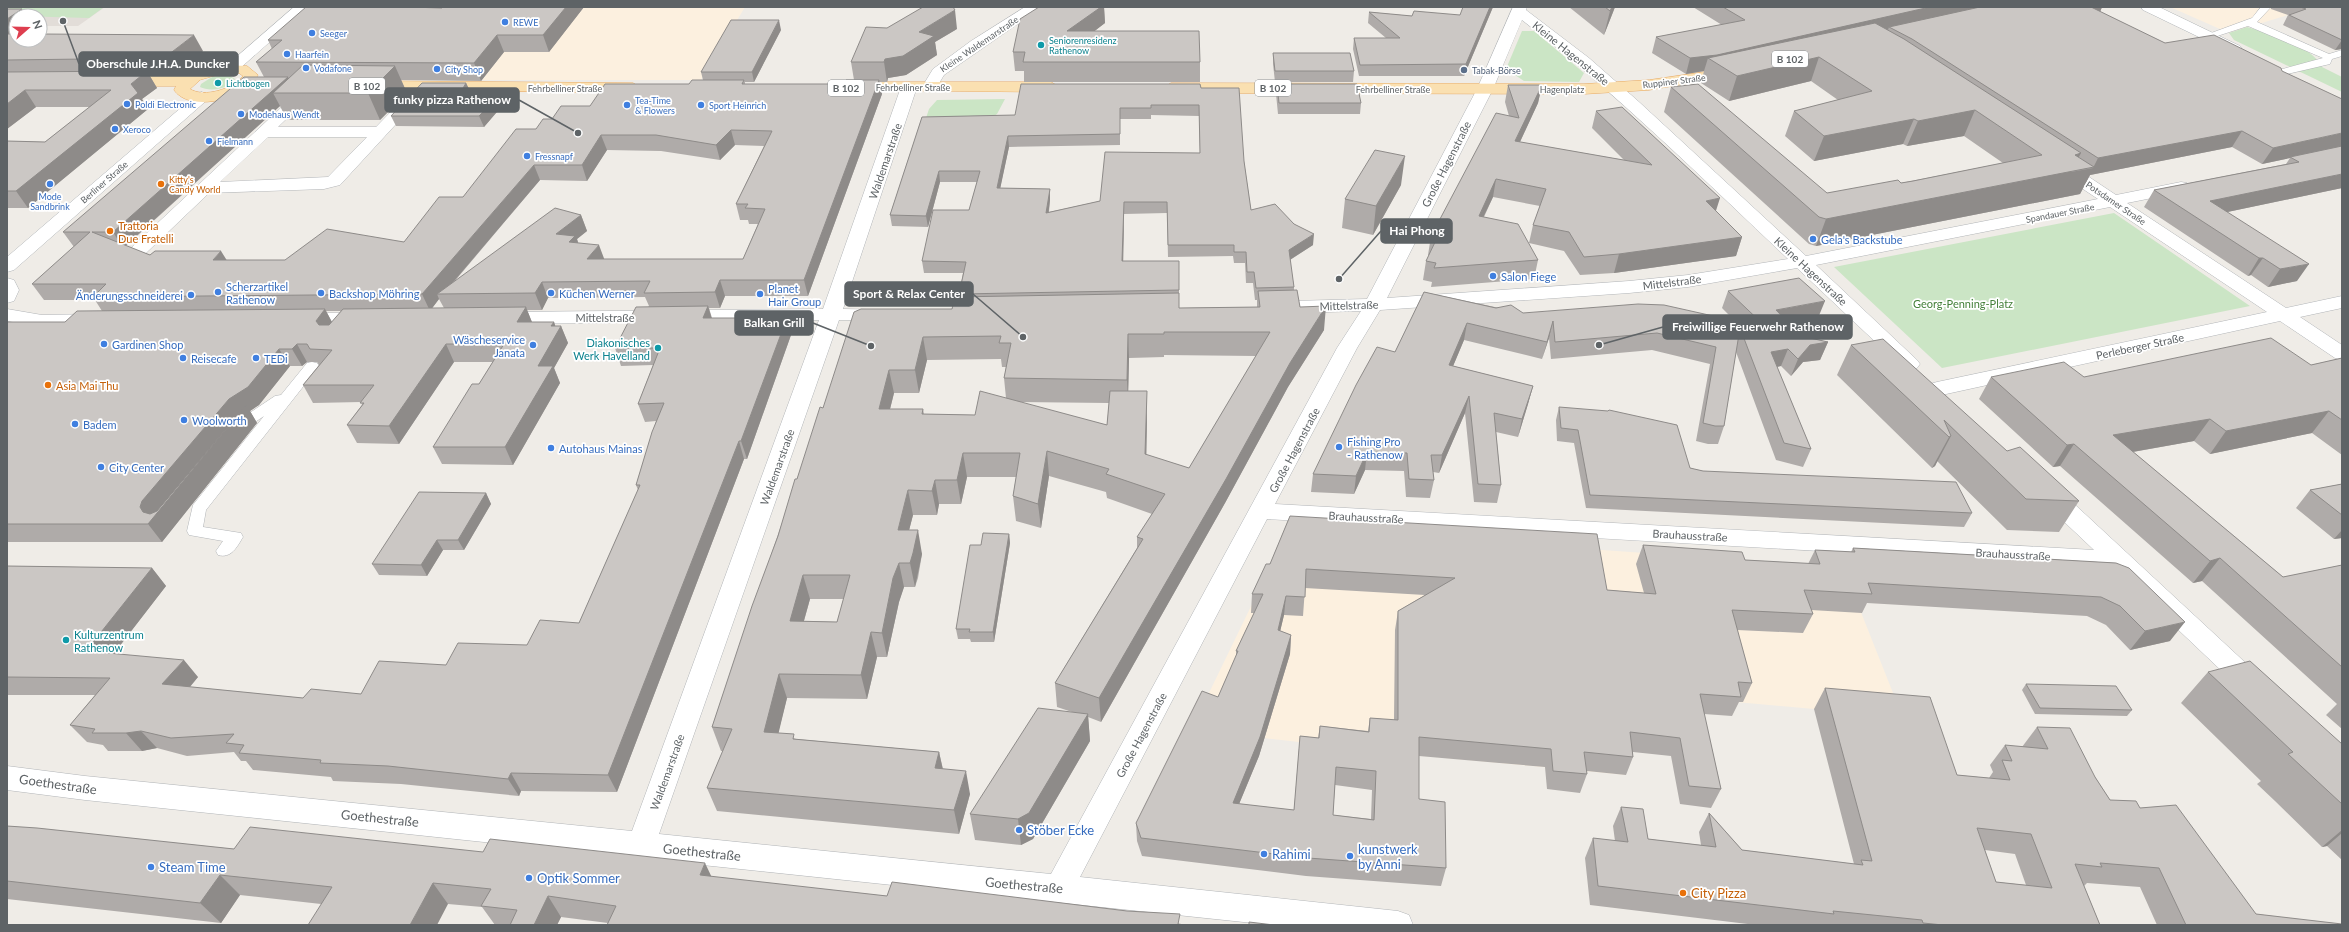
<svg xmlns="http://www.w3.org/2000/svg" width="2349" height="932" font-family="Lato,sans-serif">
<rect width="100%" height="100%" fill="#efece7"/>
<path fill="#fcf0df" d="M454,7H745L701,80H482L503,53Z
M2170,7H2342L2301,11L2229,33Z
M1289,528L1843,567L1901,713L1814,709L1614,691L1626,775L1415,755L1191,730Z"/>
<path fill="#e2ddd8" d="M7,7H105L78,26H40V16H16L7,32Z"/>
<path fill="#cbe5c5" d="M12,7H104L89,18L16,16L7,10Z
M2247,27C2270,34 2311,45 2322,67L2342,77V92L2234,40L2229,33Z
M1522,31H1534L1584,73L1579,82L1524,81L1506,69Z
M228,75L235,79C229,89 210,92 200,87L201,84L212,77Z
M1005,99L997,114L992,117L924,124L929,109L937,100Z
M2114,213L2250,306L1942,368L1834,267Z"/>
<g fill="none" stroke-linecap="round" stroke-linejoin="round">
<g stroke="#b2b5b8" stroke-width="1">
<path id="lane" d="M2261,7H2271L2257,22L2329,54L2342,50V56L2332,59L2330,64L2283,75L2278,72L2279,70L2323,58L2248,26L2208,39L2203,36L2252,18Z
M312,362L317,363L319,366L317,369L206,510L203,527L241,533L243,537C237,547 231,559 218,555L216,551L223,541L189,535L187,531L193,505L264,416L252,424L244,434H234L232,431L242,418L275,396L281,395L307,363Z"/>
</g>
<g stroke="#b2b5b8" stroke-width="1">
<path id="street" d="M1025,7H1042L944,75L935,90H925L922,87L933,69L971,41Z
M1513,7H1527L1526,10L1589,58L1638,101L1806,256L2098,199L2056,171L2054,167L2056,163H2068L2116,195L2181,182L2187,183L2189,187L2187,191L2127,203L2286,308L2342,296V308L2300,317L2342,345V360L2335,358L2280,321L1937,396L1930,394L1927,389L1930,384L1937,382L2267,312L2110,207L1816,265L1917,360L1920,364L1917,368L1910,370L1903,368L1797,268L1688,287L1629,293L1380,310L1357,348L1275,504L2094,550L2041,500L2038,494L2041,488L2049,486L2057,488L2263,679L2267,686L2263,693L2254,696L2245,693L2113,568L1267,519L1080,877L1398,911L1409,915L1413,925H1272L85,800L7,790V766L85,776L632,831L819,320L500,324L493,322L490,318L493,314L500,312L823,309L901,87L909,82L917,87L843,309L890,310L893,314L890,318L883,320H839L659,834L1051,874L1337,348L1361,311L1292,313L1285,311L1282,307L1285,303L1292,301L1367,299L1477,89ZM1522,20C1616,93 1701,177 1788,259L1688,275L1629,281L1387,298L1493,89Z
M305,88L313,93L278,127H376L407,95H417L420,98L340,185L324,189L209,193L145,254H133L130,250L133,246L300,90ZM268,137H367L328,177L220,182Z
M7,309L42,315L97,314L104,316L107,320L104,324L97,326L42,327L7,321Z
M300,313H365L372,315L375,319L372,323L365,325L293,323L290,319L293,315Z"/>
</g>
<g stroke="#b1b5b8" stroke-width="1">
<path id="secondary" d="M294,7H309L237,71H227L225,68L227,65Z
M2141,7H2159L2240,46L2242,49L2235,53L2230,52L2143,10Z
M202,92L210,97L207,100L14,270L7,272V257L197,94Z
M7,278L14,280L19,290L14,301L7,303Z"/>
</g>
<g stroke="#e8ab66" stroke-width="1">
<path id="primary" d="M223,65L247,66L258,75C254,81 251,87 244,91C227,101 188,110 174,90L176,86H122L114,81L122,76H186ZM224,73H239L243,76C233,89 204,98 190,89L200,80Z
M1732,68L1739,72L1737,75L1649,90L1584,94L1171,93L1163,88L1171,83L1584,84L1649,80Z
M373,81L633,83L641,88L633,93L368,89L365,86L368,83Z
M851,82H1051L1059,87L1051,92L846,90L843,87L846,84Z"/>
</g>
<use href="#lane" fill="#fff" fill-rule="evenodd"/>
<use href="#street" fill="#fff" fill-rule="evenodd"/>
<use href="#secondary" fill="#fff" fill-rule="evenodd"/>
<use href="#primary" fill="#fae0b1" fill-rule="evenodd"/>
</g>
<path fill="#afaba9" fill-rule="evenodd" d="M443,7H584L549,52H504L481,81L401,80L407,93L380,120H287L280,106L126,246L150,255L226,260H285L404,242L463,197L536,129L552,119L590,106L689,84L703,80L701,72L781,30L754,82H745V84H845L854,80L851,62L957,29L935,42L937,55L906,75L888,78L887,82H880L882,94L808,296H725L720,308H709L712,318H787L791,335L747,459H744L617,792L521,791L519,796L401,784L333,781L331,777L253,770L246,761H241L234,752L187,756L157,748L142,751H108L103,745L87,742L70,725L95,695H7V566L152,568L166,586L114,653L198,677L190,687L303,698L361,694L446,665L527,645L579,623L638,490L636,485L656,421L645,422L638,404L653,365L621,366L615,348L649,306L645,297L548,298L542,310H527L532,322H554L555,326H561L568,343L554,368L560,383L513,465L442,464L433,447L479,384L493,362H454L399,444L357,443L347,425L362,405L361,402L313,403L303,385L319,365L317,362H307L302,366H290L259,405L250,411L257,423L162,542H7V322H65L102,311L95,300H44L32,284L74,247L63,232L264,77L256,62L272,49L268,40L442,8ZM735,145L764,146L736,204L740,220H748L749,224H758L743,259H604L578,243L577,239L587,231L581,215L454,282L540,180L587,181L607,150L661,151L720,160ZM439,299L444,308H432ZM326,311H341L332,322Z
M1039,7H1104L1105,23L1094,31L1200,62V82H1024V71H1015L1013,52Z
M1493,7L1464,76H1359L1353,49L1354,38H1386L1368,23L1369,12L1412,16L1460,15Z
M1569,7H1615L1604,35Z
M1693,7H2102L2100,12L2165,43L2282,71L2342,188L2227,212L2297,281L2268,287L2251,275L2248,276L2144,207L2154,190L2286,164L2290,158L2262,164L2232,147L2090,175L2080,194L1816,246L1809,244L1664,112L1671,87L1827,193L1901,183L2003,163L1964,136L1907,146L1903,144L1814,161L1785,136L1794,111L1838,100L1811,81L1729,101L1701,83L1704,71L1686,74L1652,53L1656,37L1722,25Z
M2271,7H2342V49L2335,50L2283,25L2288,15L2271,9Z
M7,9L16,16V40L203,51L173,75H149L157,88L142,99L148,109L28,208H7V141L45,142L90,107H36L7,129Z
M1273,53L1354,71L1353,82H1275L1273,64Z
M466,83L471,93L469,95L499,96L502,106L484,127L396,126L391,116Z
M1277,84L1361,103L1360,114H1278L1276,94Z
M1508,85H1542L1538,103L1520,142L1624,160L1592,128L1596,111L1716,211L1742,237L1736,256L1614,273L1580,275L1564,251L1529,243L1533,225L1540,206L1493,197L1484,217L1538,260L1534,279L1431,287L1432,282L1423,280L1426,261L1429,255H1428L1431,236L1509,116L1505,102Z
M1201,88L1244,161L1251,210L1313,245L1290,260L1294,287V290L1300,307L1324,330L1288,387L1225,503L1101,722L1088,717L1090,741L1033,839L1021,845L975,840L970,814L1075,713L1057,707L1055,683L1137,548V537L1152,514L1107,498L1106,492L1049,476L1041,528L1016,521L1013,496L1016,477H967L961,504H939L937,515H913L909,530L922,554L918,578L915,587H904L899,602L887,657H877L867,699L787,698L778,733L796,739L939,752L943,769L970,794L959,834L717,811L707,788L723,751H721L712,727L797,479L823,408L952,309L960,297L959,294L963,273H924L922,261L969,210L977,182H940L928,227L892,226L890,215L922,117L1015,115ZM1151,115L1199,116L1200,153L1100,201L1049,212L1050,200V189L1000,188L1009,147L1120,145V119H1151ZM1167,213L1168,257L1233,256L1234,263H1245L1246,283H1253L1255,300H1257V307L1179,308V261H1123L1124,214ZM1164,355L1256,356L1189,468L1146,455L1147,415L1128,391L1129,358L1164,357ZM1001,359L1002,367H1006L1004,378L1006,398L975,415L924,414L923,409H890L894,393H919L927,360ZM1018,402L1109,403L1107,425ZM810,599H844L837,622L804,621Z
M1401,185L1373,235L1342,228L1345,199Z
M1728,291L1818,318L1789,324L1801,336L1828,342L1820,360L1803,362L1791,376L1781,366L1777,367L1811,449L1803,467L1776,460L1736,352L1724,426L1718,444H1708L1696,441L1710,364L1652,350L1551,359L1549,338L1542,359L1464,340L1453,366L1533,386L1528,404L1518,437L1496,432L1501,485L1497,503L1474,502L1465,413L1439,473L1433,472L1434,480L1430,498L1406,497L1404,471L1365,470L1354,494L1311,492L1313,474L1395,352L1424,292L1523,313L1735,321L1722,308Z
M1851,345L2007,451L2079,501L2059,532L2007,530L1937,461L1935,466L1932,468L1837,375Z
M2342,358V455L2312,433L2210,454L2194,441L2133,452L2283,577L2342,565V729L2326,715L2337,704L2202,581L2193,583L2060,466L2053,467L1979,399L1991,377H2084L2311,365Z
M1559,407L1690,468L1703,471L1972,513L1964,527L1586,508L1574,443L1557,441L1556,420Z
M2342,484V538L2334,539L2296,508L2310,490Z
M486,493L491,504L464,550H443L427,576L379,575L372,564Z
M1290,516L1607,590L1644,593L1636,564L1643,545L1745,560L1808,564L1815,550L1851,552L1853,548L2116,563L2170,641L2130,650L2106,625L2087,616L1867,603L1862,613L1811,610L1813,614L1803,633L1737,630L1752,683L1743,702H1739L1732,716L1704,714L1721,789L1711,808L1680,804L1671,756L1633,752V757L1626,775L1587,771V774L1580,793L1547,789L1545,767L1419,756V799L1446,868L1441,886L1306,876L1142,856L1137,841L1136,823L1218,697L1236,657V651L1254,613H1251L1252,594L1270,564ZM1305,588L1425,595L1398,611L1395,630L1394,720L1370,718L1368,731L1320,726L1318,738L1300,736L1294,810L1239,804L1259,756L1290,654L1291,635L1280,631L1284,615L1303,616ZM1335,785L1372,790L1371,819L1333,815Z
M1009,534L1010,543L994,642H971L970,639H958L956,629L981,545Z
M2208,672L2342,744V860L2327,846L2322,847L2275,801L2257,784L2261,781L2181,703Z
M2026,684L2132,710L2127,716L2035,714L2022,690Z
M1825,688L1957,775L1989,778L1993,772L1990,765L2005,745L2022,747L2037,727L2095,777L2110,800L2140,808L2256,914L2342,925H2157L2140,887L2087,883L2084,886L2100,925H1756L1590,905L1585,858L1593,838L1615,841L1613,826L1621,807L1648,839L1701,845L1699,832L1709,813L1742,850L1854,864L1814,709ZM1985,850L2015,854L2026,885L1996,882Z
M7,826L234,849L712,877L887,896L1127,911L608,923L561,917L557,925H495L482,907L448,904H321L240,895L221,923L7,899Z"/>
<path fill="#8e8b89" d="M566,7H584L549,52L543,35Z
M1101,7H1104L1105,23L1069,51L1067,31Z
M1490,7H1493L1464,76L1466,64Z
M1612,7H1615L1604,35L1610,11Z
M1930,7H1990L1889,27L1888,30L1708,58L1704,71L1686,74L1690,58Z
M2081,7H2102L2100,12Z
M22,9L26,16H16V36L7,42V19Z
M955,10L957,29L935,42L937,55L906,75L888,78L887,82L884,62L885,59L919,32Z
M779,20L781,30L754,82L752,72Z
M194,35L203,51L173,75L164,58Z
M497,35L504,52L481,81L474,63Z
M2342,40V49L2335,50Z
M1819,57L1811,81L1729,101L1737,76Z
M395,66L407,93L380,120L368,93Z
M147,71L157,88L142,99L148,109L28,208L16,191L131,84Z
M288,77L295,92L273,93L280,106L123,248L113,232Z
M879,80L882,94L808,296L804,280Z
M466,83L471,93L463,105L459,95Z
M1542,85L1538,103L1512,159L1515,141Z
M25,90L36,107L7,129V104Z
M499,96L502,106L484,127L479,116Z
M1975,110L1964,136L1907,146L1918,121Z
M1914,119L1903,144L1814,161L1824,136Z
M731,130L735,145L720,160L716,145Z
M2242,131L2232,147L2090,175L2080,194L1816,246L1826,219L2075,155L2081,153L2071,172L2093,168L2098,158Z
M2342,133V147L2290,157V158L2262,164L2273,148Z
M601,135L607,150L587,181L582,165Z
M1008,136L1009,147L998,199L997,188Z
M1405,156L1401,185L1373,235L1376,206Z
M534,165L540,180L443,294H437L439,299L430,311L422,294Z
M939,171L940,182L928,227L926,216Z
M2342,174V188L2199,218L2210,201Z
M1496,179L1493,197L1475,234L1479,216Z
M1050,189V200L1047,224L1046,213Z
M1720,198L1714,217L1706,201Z
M1124,202V214L1123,272L1122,261Z
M581,215L587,231L577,239L581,252L556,234Z
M1314,234L1313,245L1288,261L1289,250Z
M1742,237L1736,256L1614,273L1619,254Z
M599,245L605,261L587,259Z
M221,251L231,267L213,260Z
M2259,258H2263L2251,275L2248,276Z
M2309,264L2297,281L2268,287L2280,269Z
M720,280L725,296L720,308L715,292Z
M542,282L548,298L542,310L535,293Z
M1825,301L1818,318L1770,327L1776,310Z
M708,306L713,323L703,318Z
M1326,306L1324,330L1288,387L1225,503L1101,722L1099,698L1290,363Z
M526,307L533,325L517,322Z
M325,309L334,326L326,339L316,321Z
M787,318L791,335L747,459L741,441Z
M1553,321L1549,338L1542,359L1547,342Z
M554,322L557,331L561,326L568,343L554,368L560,383L513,465L505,447L538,366L551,326Z
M1467,323L1464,340L1446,383L1449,365Z
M1128,334L1129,358L1128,403L1127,380Z
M923,337L927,360L919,393L915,370Z
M1828,342L1820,360L1803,362L1791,376L1798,359L1810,345Z
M297,344L307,362L302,366L292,349Z
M446,344L454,362L399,444L389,426Z
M279,349L290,366L259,405L250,411L257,423L162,542L148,524L143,512L140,507L142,501L229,399Z
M1788,349L1781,366L1764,369L1771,352Z
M889,370L894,393L884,433L879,409Z
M1533,386L1528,404L1518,437L1522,419Z
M1147,391V415L1146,478L1145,454Z
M1469,396L1465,413L1439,473L1442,455Z
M2329,411L2312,433L2210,454L2226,431Z
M2210,419L2194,441L2098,458L2113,435Z
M1951,436L1935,466L1932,468L1949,437Z
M739,441L744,459L617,792L608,775Z
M2074,444L2060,466L2053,467L2067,445Z
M1047,451L1049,476L1041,528L1038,504Z
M1367,452L1365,470L1354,494L1356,476Z
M963,453L967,477L961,504L957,480Z
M935,480L939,504L937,515L932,491Z
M908,490L913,515L903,554L898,530Z
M486,493L491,504L464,550L458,540Z
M918,530L922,554L915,587L910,563Z
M2342,530V538L2334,539Z
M1009,534L1010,543L994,642L993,632Z
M437,540L443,550L427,576L421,565Z
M2220,558L2202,581L2193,583L2210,561Z
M899,563L904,587L899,602L887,657L882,633L893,578Z
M152,568L166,586L102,669L86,651Z
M803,575L810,599L797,645L790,621Z
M1286,596L1284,615L1276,649L1278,630Z
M2185,622L2170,641L2130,650L2145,631Z
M871,632L877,657L867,699L861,675Z
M1291,635L1290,654L1259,756L1232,821L1233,803Z
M184,660L198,677L177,702L162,684Z
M779,674L787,698L773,756L764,732Z
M1088,714L1090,741L1033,839L1021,845L1018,819Z
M141,731L157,748L142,751L126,733Z
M939,752L944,775L935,768Z
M966,771L970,794L959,834L954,810Z
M511,773L521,791L519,796L508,779Z
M2342,830V833L2327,846L2322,847Z
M705,863L715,884L700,875Z
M220,875L240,895L221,923L200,903Z
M433,883L448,904L437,925H410Z
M548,896L561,917L557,925H534Z"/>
<path fill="#cbc7c4" stroke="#8e8b89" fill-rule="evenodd" d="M306,7H409L442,8L443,7H566L543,35H497L474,63L256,62L282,40H268Z
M923,7H953L955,10L919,32L934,36L903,56L885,59L884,62H851L866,27L887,28Z
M1039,7H1101L1067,31H1199L1200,62H1023L1025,52H1013L1020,19Z
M1463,7H1490L1466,64L1360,65L1354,38H1400L1369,12L1412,16L1414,11L1460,15Z
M1605,7H1612L1610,11Z
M1723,7H1930L1717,55L1690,58L1656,37L1745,20Z
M1980,7H2091L2165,43L2214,35L2281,68L2282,71L2342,99V133L2273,148L2242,131L2098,158L1912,39L1889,27Z
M2300,7H2342V40L2289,15L2306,9Z
M7,9H22L7,19Z
M731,20H779L752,72H701Z
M1875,23L1904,39L2081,153L2075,155L2094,167L1826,219L1819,217L1671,87L1698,84L1827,193L1898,180L1901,183L1913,181L2042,155L1975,110L1918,121L1914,119L1824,136L1794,111L1872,91L1819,57L1737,76L1708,58Z
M7,34H16V40H40V34L194,35L164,58L7,60Z
M1273,53H1350L1354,71H1275Z
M303,65L395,66L368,93H273Z
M147,71L131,84L138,93L16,191H7V141L45,142L111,90H25L7,104V72Z
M244,77H288L113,232H92L150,255L155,251H221L213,260H285L327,229L404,242L439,197H463L516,129H536L543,119H552L561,106H590L605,84H689L692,80H744L742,84H845L846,80H879L804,280H720L715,292L644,293L650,281L542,282L535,293L437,294L555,208L581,215L556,234L575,236L569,242L599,245L587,259H743L765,209L745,208L748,204H736L772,131L731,130L716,145L656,135H601L582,165H534L422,294L93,297L106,284H32L90,232H63Z
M422,83H466L459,95L499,96L479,116H391Z
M1021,84H1200L1201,88H1239L1244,161L1251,210L1275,204L1294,224L1314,234L1289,250L1294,287L1256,288L1254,272H1247L1246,252H1234V245H1168L1167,202H1124L1122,261H1179V290L959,294L966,262L922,261L933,210H969L980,171H939L926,216L890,215L922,117L1015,115ZM1151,105H1199L1200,153L1105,152L1100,201L1046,213L1050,189L997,188L1008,136L1120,134V108H1151Z
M1277,84H1357L1361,103H1279Z
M1508,85H1542L1515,141L1652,165L1596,111L1622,107L1720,198L1706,201L1742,237L1619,254L1584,257L1569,232L1533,225L1546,189L1496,179L1479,216L1518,224L1538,260L1434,268L1436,263L1426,261L1437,238L1431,236L1496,113L1519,118Z
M2342,146V174L2210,201L2309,264L2280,269L2263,258H2259L2154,190L2299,162L2290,157Z
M1375,150L1405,156L1376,206L1345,199Z
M1799,278L1825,301L1776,310L1801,336L1828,342L1810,345L1798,359L1788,349L1771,352L1811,449L1784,443L1740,328L1724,426H1715L1703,423L1716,347L1657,333L1555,342L1553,321L1547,342L1467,323L1449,365L1533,386L1522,419L1494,413L1501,485L1478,484L1469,396L1442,455H1431L1434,480L1409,479L1407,453L1367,452L1356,476L1313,474L1356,385L1377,347L1395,352L1424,292L1496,308L1511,305L1523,313L1638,304L1664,305L1767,328L1728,291Z
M1297,290L1300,307L1326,306L1290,363L1226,479L1099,698L1055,683L1143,539L1137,537L1165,494L1106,474L1109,469L1047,451L1038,504L1013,496L1020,453H963L957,480H935L932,491L908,490L898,530H918L913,553L910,563H899L893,578L882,633L871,632L861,675L779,674L764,732L794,734L793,739L939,752L935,768L966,771L954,810L707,788L732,729L712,727L752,606L778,536L795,479H797L820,407L823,408L854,312L861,309H952L955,297L1179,293V308L1260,307L1258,291ZM1164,332H1270L1189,468L1145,454L1147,391H1110L1107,425L980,391L975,415L922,414L923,409H879L889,370H915L923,337L1001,336L999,343H1011L1004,378L1127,380L1128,334H1164ZM803,575H850L837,622L790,621Z
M708,306L703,318H787L741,441H739L608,775L511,773L508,779L388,766L320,763L321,760L239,753L244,745L226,743L234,734L171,738L141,731L126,733H92L95,729L70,725L110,678L7,677V566L152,568L86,651L184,660L162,684L303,698L311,689L361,694L379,661L446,665L458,643L527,645L540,620L579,623L640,485H636L652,432L664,403L638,404L660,348H615L636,307Z
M526,307L517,322H554L551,326H561L538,366H553L505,447H433L472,384H479L504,344H446L389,426L347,425L364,403H360L374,385H303L332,350L310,349L307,344H297L292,349H279L248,387L229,399L142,501L140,507L143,512L150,514L157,511L246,405L148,524H7V322H65L77,311L325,309L316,321L319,325H329L343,309Z
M2271,338L2311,365L2342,358V420L2329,411L2226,431L2210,419L2113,435L2283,577L2342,565V667L2220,558L2210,561L2074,444L2067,445L1991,377L2064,362L2084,377Z
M1883,339L2007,451L2020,447L2079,501L2026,499L1944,420L1951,436L1949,437L1851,345Z
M1559,407L1608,411L1609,410L1677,425L1690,468L1703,471L1956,482L1972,513L1590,495L1578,430L1561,428Z
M2342,484V515L2310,490Z
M419,492L486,493L458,540H437L421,565L372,564Z
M1290,516L1597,534L1607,590L1656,594L1643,545L1742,552L1745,560L1820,564L1815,550L1855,552L1853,548L2116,563L2129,568L2185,622L2145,631L2120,606L2101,597L1868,583L1872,594L1804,590L1813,614L1732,610L1752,683L1738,682L1741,697L1700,694L1721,789L1689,786L1680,738L1630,732L1633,757L1584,752L1587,774L1553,771L1551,749L1419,737V799L1445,802L1446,868L1308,858L1141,838L1136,823L1202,691L1218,697L1238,651H1236L1263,594H1252L1266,564H1270ZM1306,569L1455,578L1398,611V720L1370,718L1369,732L1320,726L1319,738L1300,736L1294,810L1233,803L1260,737L1291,635L1278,630L1286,596L1305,597ZM1336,767L1376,771L1374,820L1333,815Z
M983,533L1009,534L993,632H969L970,629H956L970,545H981Z
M2250,661L2342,744V804L2288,754L2293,752L2208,672Z
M2026,684L2116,686L2132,710L2040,708Z
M1825,688L1930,697L1957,775L2010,780L2002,760L2012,761L2005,745L2048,749L2037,727L2070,728L2095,777L2110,800L2136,801L2140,808L2176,805L2256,914L2342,924V925H2186L2159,868L2100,863L2102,867L2075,864L2100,925H1943L1923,923L1922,920L1833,911L1834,914L1598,886L1593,838L1628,842L1621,807L1643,809L1648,839L1716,847L1709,813L1742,850L1863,865L1861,860L1872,861ZM1977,828L2031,834L2052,888L1996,882Z
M1038,708L1088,714L1029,813L1018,819L970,814Z
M7,826L37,828L234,849L250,827L483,852L490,839L705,863L700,875L887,896L892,882L1127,911L1180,914L1178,924L1185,925H607L616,906L548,896L534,925H510L517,910L481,906L491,889L433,883L410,925H308L332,887L220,875L200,903L7,881Z
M1249,922L1274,925H1249Z"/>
<g fill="#3f7fe0" stroke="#fff" stroke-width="1.5">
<circle cx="505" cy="22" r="4"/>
<circle cx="312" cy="33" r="4"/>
<circle cx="287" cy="54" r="4"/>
<circle cx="306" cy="68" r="4"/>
<circle cx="437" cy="69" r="4"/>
<circle cx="127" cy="104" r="4"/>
<circle cx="627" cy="105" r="4"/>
<circle cx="701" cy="105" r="4"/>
<circle cx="241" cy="114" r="4"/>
<circle cx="115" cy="129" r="4"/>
<circle cx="209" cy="141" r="4"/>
<circle cx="527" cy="156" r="4"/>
<circle cx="50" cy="184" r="4"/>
<circle cx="1813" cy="239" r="4"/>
<circle cx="1493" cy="276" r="4"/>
<circle cx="218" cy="292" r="4"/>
<circle cx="321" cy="293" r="4"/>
<circle cx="551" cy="293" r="4"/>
<circle cx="760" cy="294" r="4"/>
<circle cx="191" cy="295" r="4"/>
<circle cx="104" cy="344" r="4"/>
<circle cx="533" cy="345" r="4"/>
<circle cx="183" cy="358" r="4"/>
<circle cx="256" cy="358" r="4"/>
<circle cx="184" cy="420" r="4"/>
<circle cx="75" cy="424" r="4"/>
<circle cx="1339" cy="447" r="4"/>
<circle cx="551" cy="448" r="4"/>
<circle cx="101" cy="467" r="4"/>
<circle cx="1019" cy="830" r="4"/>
<circle cx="1264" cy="854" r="4"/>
<circle cx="1350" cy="856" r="4"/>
<circle cx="151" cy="867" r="4"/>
<circle cx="529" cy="878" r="4"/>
</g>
<g fill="#0f9aa8" stroke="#fff" stroke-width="1.5">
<circle cx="1041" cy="45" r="4"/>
<circle cx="218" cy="83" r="4"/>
<circle cx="658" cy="348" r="4"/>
<circle cx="66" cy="640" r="4"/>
</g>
<circle fill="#5c6f8a" stroke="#fff" stroke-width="1.5" cx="1464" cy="70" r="4"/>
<g fill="#e8710a" stroke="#fff" stroke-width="1.5">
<circle cx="161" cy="184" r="4"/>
<circle cx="110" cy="231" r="4"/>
<circle cx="48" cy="385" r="4"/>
<circle cx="1683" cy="893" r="4"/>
</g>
<g text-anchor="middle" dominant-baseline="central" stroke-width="3.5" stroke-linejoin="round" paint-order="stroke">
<g font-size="9" fill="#366cbe" stroke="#fff" text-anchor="start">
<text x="513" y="22">REWE</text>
<text x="320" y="33">Seeger</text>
<text x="295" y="54">Haarfein</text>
<text x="314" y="68">Vodafone</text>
<text x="445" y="69">City Shop</text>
<text x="635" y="100">Tea-Time<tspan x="635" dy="10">&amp; Flowers</tspan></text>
<text x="135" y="104">Poldi Electronic</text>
<text x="709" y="105">Sport Heinrich</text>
<text x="249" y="114">Modehaus Wendt</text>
<text x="123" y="129">Xeroco</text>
<text x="217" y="141">Fielmann</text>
<text x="535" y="156">Fressnapf</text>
<text x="50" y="196" text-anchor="middle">Mode<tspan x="50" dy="10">Sandbrink</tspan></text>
</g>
<g font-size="9" fill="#0d838f" stroke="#fff" text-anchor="start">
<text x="1049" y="40">Seniorenresidenz<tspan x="1049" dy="10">Rathenow</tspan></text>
<text x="226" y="83">Lichtbogen</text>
</g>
<g font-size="9" fill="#5e6366" stroke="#fff">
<text transform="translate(979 44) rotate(-34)">Kleine Waldemarstraße</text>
<text transform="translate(1674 81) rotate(-7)">Ruppiner Straße</text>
<text x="913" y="87">Fehrbelliner Straße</text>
<text x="565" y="88">Fehrbelliner Straße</text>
<text x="1393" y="89">Fehrbelliner Straße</text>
<text x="1562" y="89">Hagenplatz</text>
<text transform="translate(104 182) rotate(-41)">Berliner Straße</text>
<text transform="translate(2116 203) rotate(34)">Potsdamer Straße</text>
<text transform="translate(2060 213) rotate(-11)">Spandauer Straße</text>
</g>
<g font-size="9" fill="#4e5e75" stroke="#fff" text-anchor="start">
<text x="1472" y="70">Tabak-Börse</text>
</g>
<g font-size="9" fill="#c56008" stroke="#fff" text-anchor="start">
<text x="169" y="179">Kitty's<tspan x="169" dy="10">Candy World</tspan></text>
</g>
<g fill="#fff" stroke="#8e9294" stroke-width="1">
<rect x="1772" y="51" width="36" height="16" rx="3"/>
<rect x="349" y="78" width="36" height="16" rx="3"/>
<rect x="828" y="80" width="36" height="16" rx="3"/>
<rect x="1255" y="80" width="36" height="16" rx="3"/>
</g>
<g font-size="10" font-weight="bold" fill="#5e6366">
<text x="1790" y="59">B 102</text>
<text x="367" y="86">B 102</text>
<text x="846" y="88">B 102</text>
<text x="1273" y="88">B 102</text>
</g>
<g font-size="11" fill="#5e6366" stroke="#fff">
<text transform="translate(1571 53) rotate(39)">Kleine Hagenstraße</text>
<text transform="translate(885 161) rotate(-71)">Waldemarstraße</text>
<text transform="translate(1446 164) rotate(-63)">Große Hagenstraße</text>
<text transform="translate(1811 271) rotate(43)">Kleine Hagenstraße</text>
<text transform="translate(1672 282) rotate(-7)">Mittelstraße</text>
<text transform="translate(1349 305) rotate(-2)">Mittelstraße</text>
<text x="605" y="317">Mittelstraße</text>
<text transform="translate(2140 346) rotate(-12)">Perleberger Straße</text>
<text transform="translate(1294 450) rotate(-62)">Große Hagenstraße</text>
<text transform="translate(777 467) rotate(-70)">Waldemarstraße</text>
<text transform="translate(1366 517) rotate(3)">Brauhausstraße</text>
<text transform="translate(1690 535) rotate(3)">Brauhausstraße</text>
<text transform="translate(2013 554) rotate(3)">Brauhausstraße</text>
<text transform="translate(1141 735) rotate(-62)">Große Hagenstraße</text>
<text transform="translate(667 772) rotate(-70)">Waldemarstraße</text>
</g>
<g font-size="11" fill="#c56008" stroke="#fff" text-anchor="start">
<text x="118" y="225">Trattoria<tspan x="118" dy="13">Due Fratelli</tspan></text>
<text x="56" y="385">Asia Mai Thu</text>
</g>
<g font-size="11" fill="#366cbe" stroke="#fff" text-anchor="start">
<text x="1821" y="239">Gela's Backstube</text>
<text x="1501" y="276">Salon Fiege</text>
<text x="226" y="286">Scherzartikel<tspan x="226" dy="13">Rathenow</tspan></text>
<text x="768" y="288">Planet<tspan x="768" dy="13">Hair Group</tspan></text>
<text x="329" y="293">Backshop Möhring</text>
<text x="559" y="293">Küchen Werner</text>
<text x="183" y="295" text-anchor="end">Änderungsschneiderei</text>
<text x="525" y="339" text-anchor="end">Wäscheservice<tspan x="525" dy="13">Janata</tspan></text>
<text x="112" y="344">Gardinen Shop</text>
<text x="191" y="358">Reisecafe</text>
<text x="264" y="358">TEDi</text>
<text x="192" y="420">Woolworth</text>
<text x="83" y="424">Badem</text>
<text x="1347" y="441">Fishing Pro<tspan x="1347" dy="13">- Rathenow</tspan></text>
<text x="559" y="448">Autohaus Mainas</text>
<text x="109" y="467">City Center</text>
</g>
<g font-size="11" fill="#44803a" stroke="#fff">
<text x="1963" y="303">Georg-Penning-Platz</text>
</g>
<g font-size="11" fill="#0d838f" stroke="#fff" text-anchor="end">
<text x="650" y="342">Diakonisches<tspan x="650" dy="13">Werk Havelland</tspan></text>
<text x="74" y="634" text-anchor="start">Kulturzentrum<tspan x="74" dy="13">Rathenow</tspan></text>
</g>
<g font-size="13" fill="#5e6366" stroke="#fff">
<text transform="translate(58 784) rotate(8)">Goethestraße</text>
<text transform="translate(380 818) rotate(6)">Goethestraße</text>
<text transform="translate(702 852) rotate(6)">Goethestraße</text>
<text transform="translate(1024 885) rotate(5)">Goethestraße</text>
</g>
<g font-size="13" fill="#366cbe" stroke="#fff" text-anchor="start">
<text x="1027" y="830">Stöber Ecke</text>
<text x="1358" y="849">kunstwerk<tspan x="1358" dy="15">by Anni</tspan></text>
<text x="1272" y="854">Rahimi</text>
<text x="159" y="867">Steam Time</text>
<text x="537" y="878">Optik Sommer</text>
</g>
<g font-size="13" fill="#c56008" stroke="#fff" text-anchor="start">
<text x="1691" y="893">City Pizza</text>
</g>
</g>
<path fill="none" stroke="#5e6366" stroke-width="1.5" d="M63 21L79 64M578 133L519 100M1339 279L1381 231M1023 337L973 294M871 346L813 323M1599 345L1663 327"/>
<g fill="#5e6366" stroke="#fff" stroke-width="1.5">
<circle cx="63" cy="21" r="4"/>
<circle cx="578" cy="133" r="4"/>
<circle cx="1339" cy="279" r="4"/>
<circle cx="1023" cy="337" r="4"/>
<circle cx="871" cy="346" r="4"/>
<circle cx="1599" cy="345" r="4"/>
</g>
<g fill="#5e6366" stroke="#5e6366" stroke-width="1.5">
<rect x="79" y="52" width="159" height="24" rx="4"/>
<rect x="385" y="88" width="134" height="24" rx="4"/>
<rect x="1381" y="219" width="71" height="24" rx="4"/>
<rect x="845" y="282" width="128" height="24" rx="4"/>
<rect x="735" y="311" width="78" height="24" rx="4"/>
<rect x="1663" y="315" width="189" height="24" rx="4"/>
</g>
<g font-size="12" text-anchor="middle" font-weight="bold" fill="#fff">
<text x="158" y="68">Oberschule J.H.A. Duncker</text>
<text x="452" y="104">funky pizza Rathenow</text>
<text x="1417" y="235">Hai Phong</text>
<text x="909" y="298">Sport &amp; Relax Center</text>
<text x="774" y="327">Balkan Grill</text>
<text x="1758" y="331">Freiwillige Feuerwehr Rathenow</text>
</g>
<rect width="2349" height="932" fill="none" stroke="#5e6366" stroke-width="16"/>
<g transform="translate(28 28) rotate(70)"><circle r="19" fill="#ffffff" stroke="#bfc1c2"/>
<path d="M0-3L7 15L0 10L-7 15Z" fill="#de3e4f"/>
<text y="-6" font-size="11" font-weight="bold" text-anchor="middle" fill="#5e6366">N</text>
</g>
</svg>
